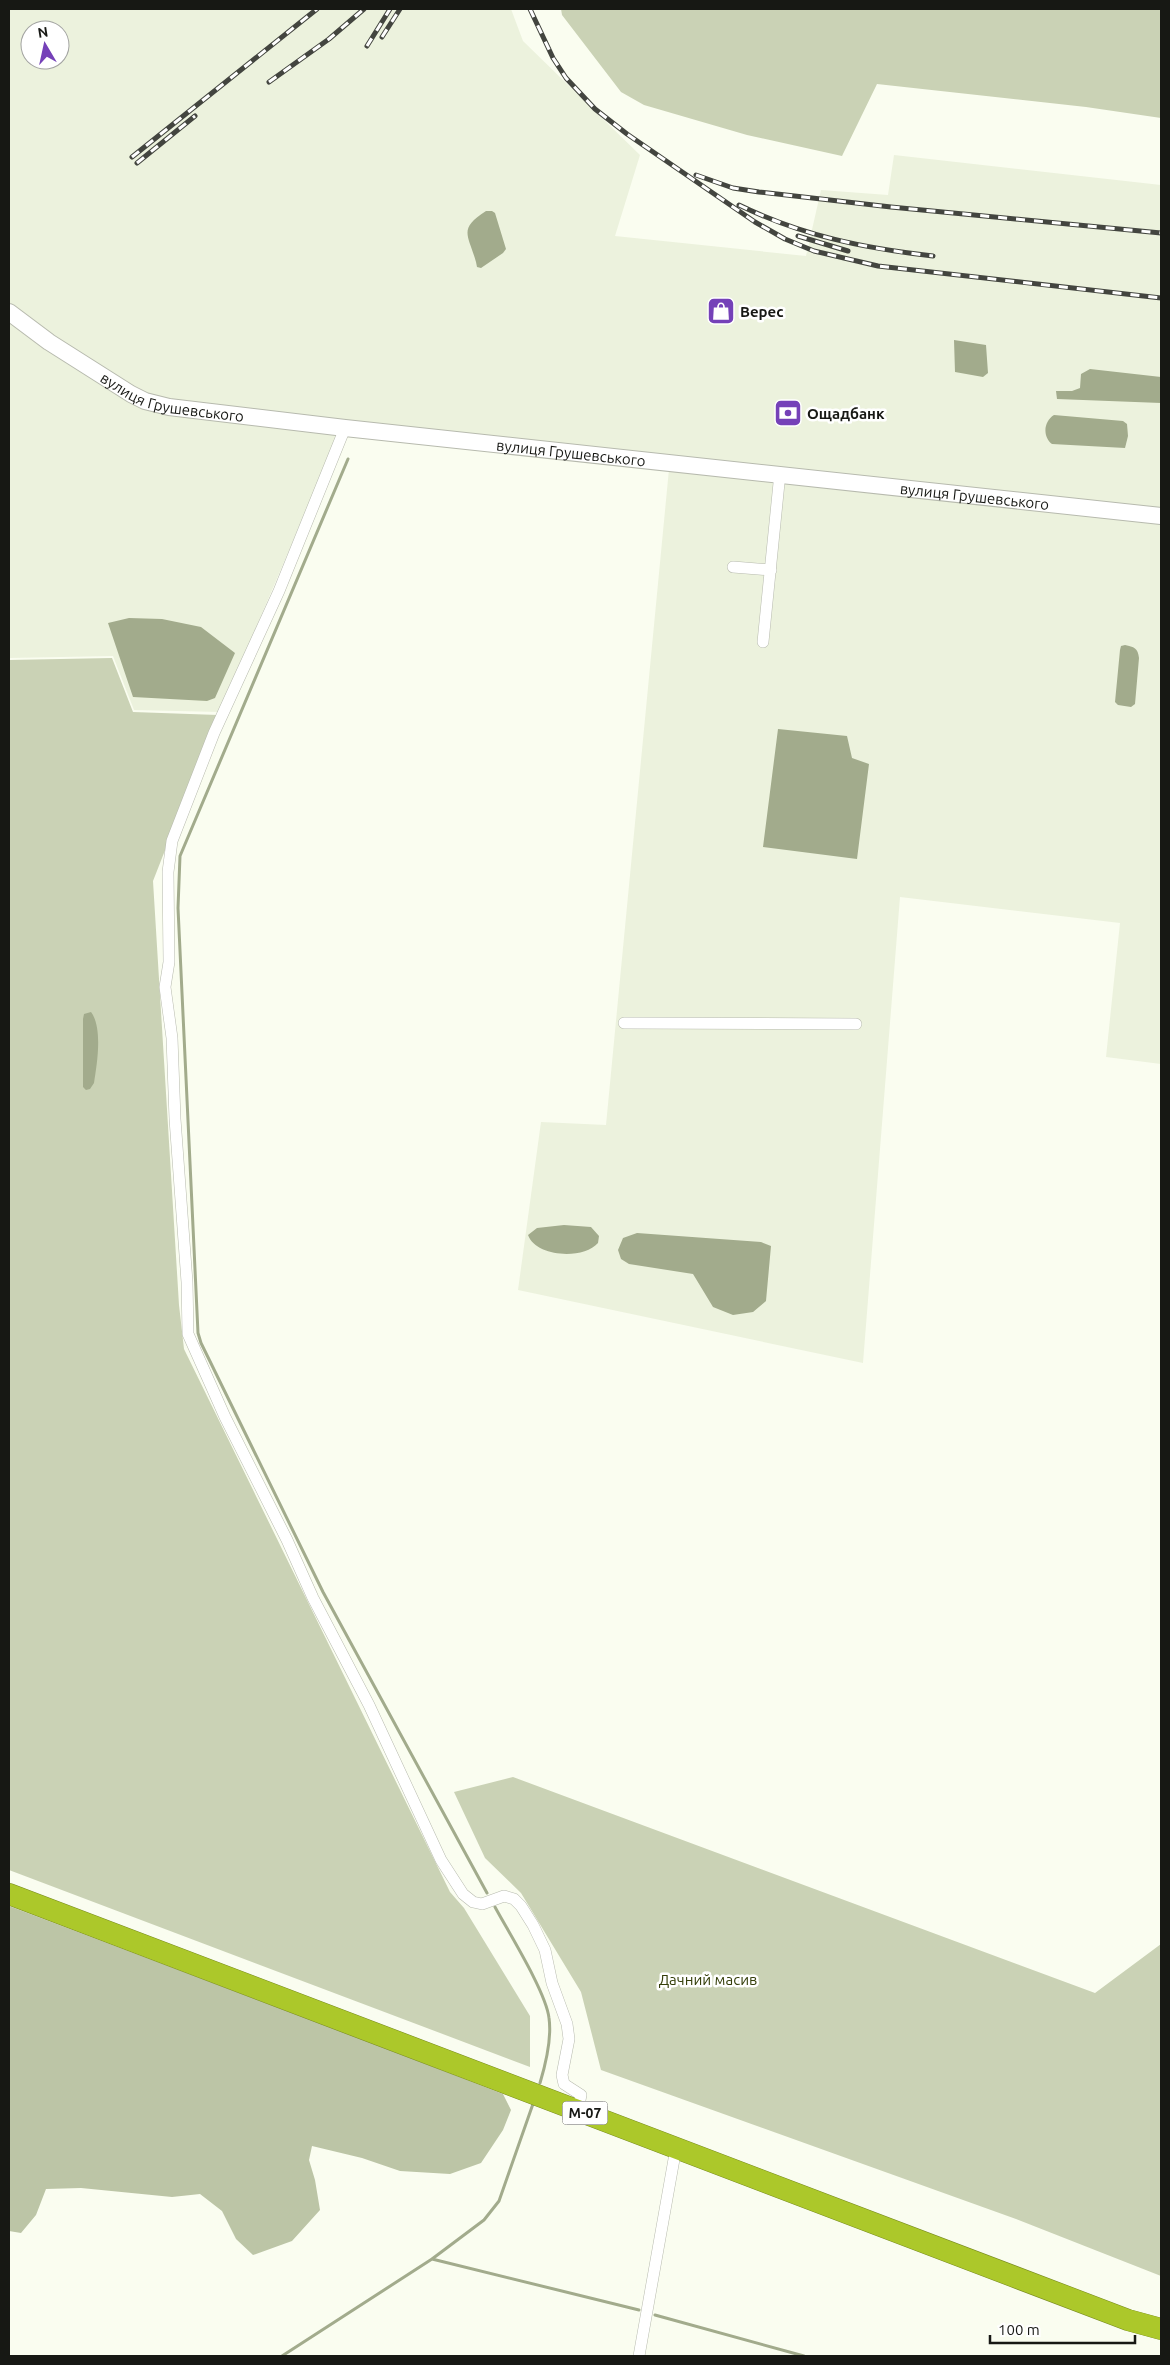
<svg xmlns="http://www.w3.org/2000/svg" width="1170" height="2365" font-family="Ubuntu,sans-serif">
<rect width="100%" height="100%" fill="#fafdf0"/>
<path fill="#ecf2dd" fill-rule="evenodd" d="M9,9H511L523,41L640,155L615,236L806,256L821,190L888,195L894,155L1161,185V1064L1106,1057L1120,923L900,897L863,1363L518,1290L541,1122L606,1125L669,469L339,433L220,712L134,710L113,656L9,658ZM30,30H60V60H30Z"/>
<path fill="#cad2b5" d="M561,9H1161V118L1086,107L877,84L842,156L747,135L644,105L621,92L562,15Z
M112,658L133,712L218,715L153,881L179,1305L184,1349L450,1892L464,1908L530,2016V2067L9,1870V660Z
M513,1777L1095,1993L1161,1944V2276L1016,2219L601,2070L581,1992L521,1893L485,1858L454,1792Z"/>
<path fill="#bcc5a6" d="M9,1906L359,2038L503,2094L511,2110L503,2130L481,2163L450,2174L400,2171L362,2158L312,2146L309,2160L315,2180L320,2210L292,2241L253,2255L236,2239L222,2211L200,2194L172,2197L81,2188L46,2189L36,2215L21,2233L9,2231Z"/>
<path fill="#a2ab8c" d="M486,211H492L495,213L506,249L503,253L481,268L477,267L476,262C468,234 458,229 486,211Z
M954,340L986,345L988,373L983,377L955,372Z
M1090,369L1161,377V403L1057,399L1056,391H1072L1080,388L1081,374Z
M1054,415L1123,421L1127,424L1128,436L1125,448L1052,444C1042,436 1044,421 1054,415Z
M129,618L162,619L201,627L235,653L215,698L207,701L133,697L108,623Z
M1125,645C1134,647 1138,648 1139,658L1135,704L1131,707L1118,705L1115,702L1120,650L1121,646Z
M778,729L847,736L852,758L869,764L857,859L763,847Z
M91,1012C103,1028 97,1064 94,1083L90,1089L86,1090L83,1087V1019L84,1014Z
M564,1225L591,1227L599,1236L598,1243C583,1260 536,1257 528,1235L537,1228Z
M637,1233L761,1242L771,1246L766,1301L753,1312L733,1315L713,1307L693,1274L629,1264L621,1259L618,1250L623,1238Z"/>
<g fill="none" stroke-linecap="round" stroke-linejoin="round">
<path stroke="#a2ab8c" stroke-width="3" d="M348,459L180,856L178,908L198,1333L201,1343L323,1592L487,1893
M495,1907C509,1933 546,1992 549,2018C552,2039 546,2063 540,2083
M432,2259L639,2310
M655,2315L804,2356
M282,2356L432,2259L484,2220L499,2201L534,2101"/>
<g stroke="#b7baae" stroke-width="12">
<path id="street" d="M345,428L279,591L214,733L172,841L168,872L169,962L165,987L172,1038L175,1119L187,1282L188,1334L225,1417L287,1540L313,1598L369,1705L441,1860L463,1894L473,1902L482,1904L504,1896L514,1899L521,1906L533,1925L545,1950L552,1983L567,2024L569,2039L562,2075L564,2084L581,2095L578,2110
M733,567L771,570
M763,642L780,473
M624,1023L856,1024
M639,2356L676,2148"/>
</g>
<g stroke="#b7baae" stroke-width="18">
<g id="secondary">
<path id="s1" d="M9,312L49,342L131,394L145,401L169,407L345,428L1161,516"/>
</g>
</g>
<g stroke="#788a22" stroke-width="22">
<path id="highway" d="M9,1894L1128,2320L1161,2329"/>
</g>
<use href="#street" stroke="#fff" stroke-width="11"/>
<use href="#secondary" stroke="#fff" stroke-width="16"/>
<use href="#highway" stroke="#acc82a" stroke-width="21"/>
<g stroke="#43453f" stroke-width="5">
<path id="rail" d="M530,9L553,58L566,78L595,109L627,134L755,222L785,239L814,251L878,266L1161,298
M382,37L400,9
M367,46L390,9
M269,82L329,39L364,9
M132,157L317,9
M137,163L195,116
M696,175L733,188L759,192L891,207L1161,233
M739,205C803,236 863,248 933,256
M798,236L848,251"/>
</g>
<use href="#rail" stroke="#fff" stroke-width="3" stroke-dasharray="9" stroke-linecap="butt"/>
</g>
<defs>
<g id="shop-square" transform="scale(1.4375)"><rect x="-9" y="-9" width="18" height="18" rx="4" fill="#7541b8" stroke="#fff"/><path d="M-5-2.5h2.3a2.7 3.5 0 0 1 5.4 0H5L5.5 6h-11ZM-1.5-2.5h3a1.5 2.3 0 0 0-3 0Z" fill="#fff"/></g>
<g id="bank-square" transform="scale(1.4375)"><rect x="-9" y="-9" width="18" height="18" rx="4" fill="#7541b8" stroke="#fff"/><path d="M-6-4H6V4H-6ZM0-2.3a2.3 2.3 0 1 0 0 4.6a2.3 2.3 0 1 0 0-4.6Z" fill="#fff"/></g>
</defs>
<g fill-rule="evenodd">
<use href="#shop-square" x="721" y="311"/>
<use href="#bank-square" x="788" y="413"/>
</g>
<g text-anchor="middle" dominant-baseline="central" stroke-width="5" stroke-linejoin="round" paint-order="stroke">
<rect fill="#fff" stroke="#5d5d5a" stroke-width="1" x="562.5" y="2101.5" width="45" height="23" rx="4"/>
<g font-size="14" font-weight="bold" fill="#171814">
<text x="585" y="2113">М-07</text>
</g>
<g font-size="15" font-weight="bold" fill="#171814" stroke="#fff" text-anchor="start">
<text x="740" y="311">Верес</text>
<text x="807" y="413">Ощадбанк</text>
</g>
<g font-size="15" fill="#171814" stroke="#fff">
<text stroke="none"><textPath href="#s1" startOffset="188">вулиця Грушевського</textPath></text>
<text stroke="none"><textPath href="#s1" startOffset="592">вулиця Грушевського</textPath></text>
<text stroke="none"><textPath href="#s1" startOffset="998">вулиця Грушевського</textPath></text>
</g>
<g font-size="15" fill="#343e09" stroke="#fff">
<text x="708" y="1979">Дачний масив</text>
</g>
</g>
<rect width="1170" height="2365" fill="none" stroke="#171814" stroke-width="20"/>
<g transform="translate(45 45) rotate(351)"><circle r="24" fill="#ffffff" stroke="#a2a3a1"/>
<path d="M0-4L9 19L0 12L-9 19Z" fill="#7541b8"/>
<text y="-8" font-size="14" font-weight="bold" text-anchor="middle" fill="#171814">N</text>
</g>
<path d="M990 2335v8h145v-8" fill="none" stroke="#171814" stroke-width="2.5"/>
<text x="998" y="2335" font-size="15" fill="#171814" stroke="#ffffff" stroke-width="4" paint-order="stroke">100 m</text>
</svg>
